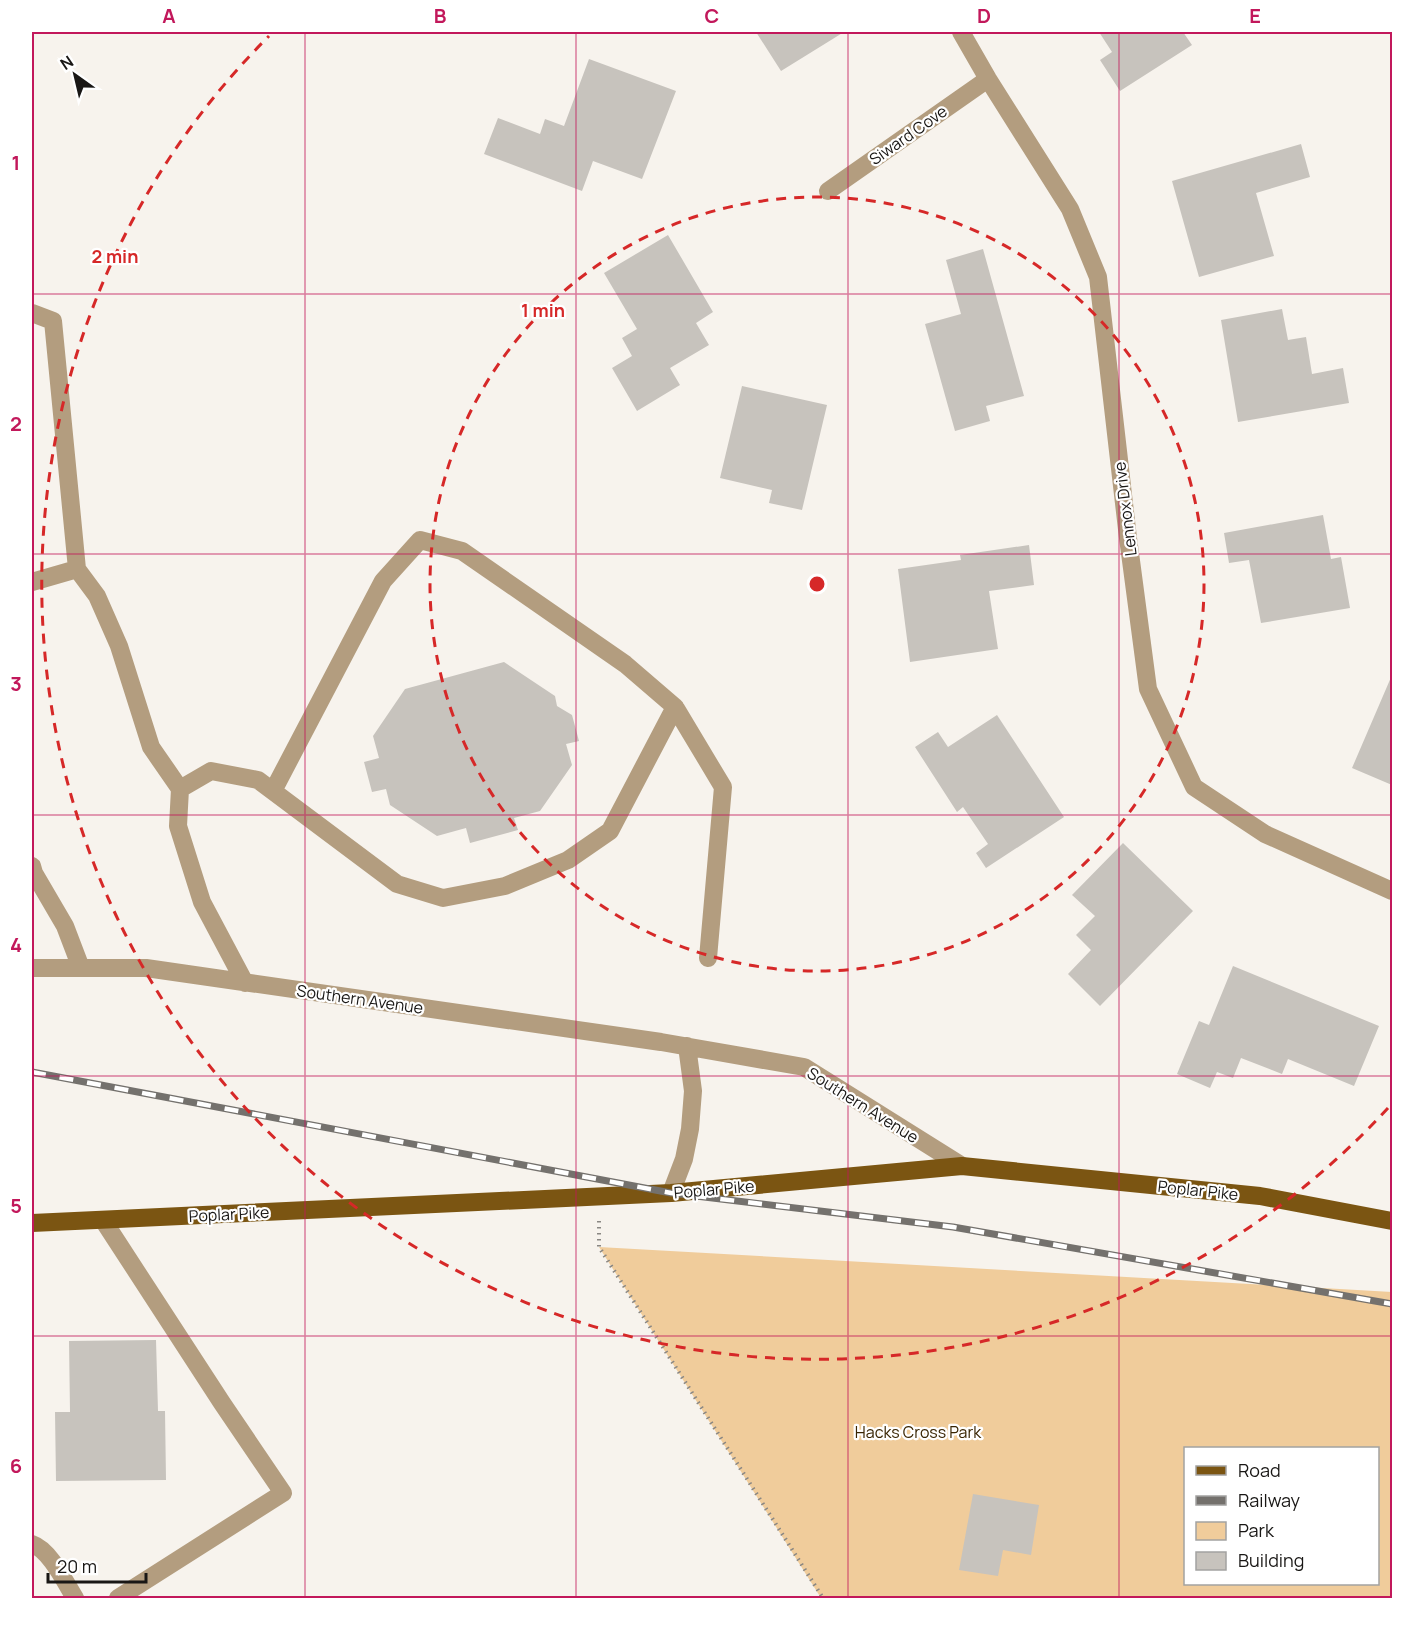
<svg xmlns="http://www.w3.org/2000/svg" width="1424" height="1630" font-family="Manrope,sans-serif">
<rect width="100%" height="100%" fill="#f7f3ed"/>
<path fill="#f0cc9b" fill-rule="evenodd" d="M599,1247L1392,1292V1598H821ZM1186,1448H1378V1584H1186Z"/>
<path fill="#c7c3bd" d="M756,32H844L781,71Z
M1099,32H1183L1192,45L1120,91L1100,60L1112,52Z
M589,59L676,91L642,179L593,161L582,191L484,154L498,118L540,134L545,119L564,126Z
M1301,144L1310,177L1256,193L1274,256L1199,277L1172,181Z
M668,235L713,312L696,323L709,345L670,368L680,385L637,411L612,368L632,356L622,338L637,329L604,273Z
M983,249L1024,396L986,406L990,421L955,431L925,324L961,314L946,260Z
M1282,309L1288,340L1306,337L1312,374L1343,368L1349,403L1238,422L1221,320Z
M742,386L827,405L802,510L769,503L772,490L720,478Z
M1323,515L1331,559L1341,557L1350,608L1261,623L1249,560L1229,563L1224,533Z
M1029,545L1034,585L989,591L998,649L910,662L898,569L961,560L960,555Z
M504,662L555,696L557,706L572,715L579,741L566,744L572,765L540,811L514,818L518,830L470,843L466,828L437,836L390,805L386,789L372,792L364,762L379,758L373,736L405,689Z
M1392,675V785L1352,768Z
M997,715L1064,817L986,868L976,853L988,844L963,807L957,812L915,747L938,732L948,747Z
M1123,843L1193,911L1100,1006L1068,974L1091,950L1076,935L1095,916L1072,895Z
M1233,966L1379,1026L1354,1086L1288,1059L1282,1074L1241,1058L1233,1078L1217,1072L1210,1088L1177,1074L1199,1021L1209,1025Z
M156,1340L158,1411H165L166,1480L56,1481L55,1412H70L69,1341Z
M973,1494L1039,1505L1031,1555L1003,1550L998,1576L959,1570Z"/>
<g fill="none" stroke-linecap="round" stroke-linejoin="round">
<path stroke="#8a8783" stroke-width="4" stroke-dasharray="1.5 4.5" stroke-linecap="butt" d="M599,1221V1247L823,1598"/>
<path stroke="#b39d7f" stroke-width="18" d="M961,32L988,79L1070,209L1098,277L1128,538L1148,689L1194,787L1265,834L1392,891
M828,191L988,79
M32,313L53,321L77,569L97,596L119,646L151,747L180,789
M32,582L77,569
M675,707L723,787L708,958
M32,866L34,873L65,926L81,968
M32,968H146L661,1042L804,1067L962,1166
M245,983L202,902L178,826L180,789L211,771L258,780L397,884L443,898L505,886L568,860L610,831L675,707L625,664L462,551L420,540L383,581L273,791
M671,1193L684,1159L690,1129L693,1091L687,1046
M103,1220L222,1403L283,1493L118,1598
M32,1544C50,1550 65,1582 75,1598"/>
<path stroke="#7b5512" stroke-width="18" d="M32,1223L671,1193L962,1166L1260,1196L1392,1221"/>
<g stroke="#74716d" stroke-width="7">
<path id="rail" d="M32,1072L671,1193L953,1227L1392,1304"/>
</g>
<use href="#rail" stroke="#fff" stroke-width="4.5" stroke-dasharray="14" stroke-linecap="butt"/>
</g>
<path fill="none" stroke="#c2185b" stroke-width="1.5" stroke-opacity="0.55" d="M305,32V1598M576,32V1598M848,32V1598M1119,32V1598M32,294H1392M32,554H1392M32,815H1392M32,1076H1392M32,1336H1392"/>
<g fill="none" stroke="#d62828" stroke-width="3" stroke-dasharray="10 8">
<circle cx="817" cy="584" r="387"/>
<path d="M1388 1108A775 775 0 1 1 269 36"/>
</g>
<g text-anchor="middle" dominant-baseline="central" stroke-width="4.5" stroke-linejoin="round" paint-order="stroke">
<g font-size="16" fill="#191715" stroke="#fff">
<text transform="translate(908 135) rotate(-35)">Siward Cove</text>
<text transform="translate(1125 509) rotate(-97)">Lennox Drive</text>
<text transform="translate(360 999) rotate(8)">Southern Avenue</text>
<text transform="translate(863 1105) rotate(32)">Southern Avenue</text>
<text transform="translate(714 1189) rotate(-5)">Poplar Pike</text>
<text transform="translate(1198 1190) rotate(6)">Poplar Pike</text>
<text transform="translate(229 1214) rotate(-3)">Poplar Pike</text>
</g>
<g font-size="16" fill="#392503" stroke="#fff">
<text x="918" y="1432">Hacks Cross Park</text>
</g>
</g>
<circle cx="817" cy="584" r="9" fill="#d62828" stroke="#fff" stroke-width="3"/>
<g font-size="18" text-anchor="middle" font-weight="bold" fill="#d62828" stroke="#fff" stroke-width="4.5" stroke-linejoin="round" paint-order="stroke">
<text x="115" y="263">2 min</text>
<text x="543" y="317">1 min</text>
</g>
<rect width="1424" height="1630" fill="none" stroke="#ffffff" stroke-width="66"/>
<rect x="1184" y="1447" width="195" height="138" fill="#ffffff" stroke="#a3a2a1" stroke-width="1.5"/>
<rect x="1196" y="1466" width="30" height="9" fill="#7b5512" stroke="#a3a2a1" stroke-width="1.5"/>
<text x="1238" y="1477" font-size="18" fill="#191715">Road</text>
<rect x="1196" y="1496" width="30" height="9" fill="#74716d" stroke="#a3a2a1" stroke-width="1.5"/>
<text x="1238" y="1507" font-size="18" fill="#191715">Railway</text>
<rect x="1196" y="1522" width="30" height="18" fill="#f0cc9b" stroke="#a3a2a1" stroke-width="1.5"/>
<text x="1238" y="1537" font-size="18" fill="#191715">Park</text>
<rect x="1196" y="1552" width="30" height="18" fill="#c7c3bd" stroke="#a3a2a1" stroke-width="1.5"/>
<text x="1238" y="1567" font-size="18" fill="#191715">Building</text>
<g transform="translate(75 75) rotate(326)" stroke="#ffffff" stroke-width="4.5" paint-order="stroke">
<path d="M0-4.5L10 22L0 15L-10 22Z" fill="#191715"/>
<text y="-9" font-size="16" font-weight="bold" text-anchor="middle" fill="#191715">N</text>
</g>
<path d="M48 1573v9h98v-9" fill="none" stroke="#191715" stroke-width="3"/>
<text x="57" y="1573" font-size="18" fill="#191715" stroke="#ffffff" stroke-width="4.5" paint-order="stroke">20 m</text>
<rect x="33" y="33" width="1358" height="1564" fill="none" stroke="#c2185b" stroke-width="2"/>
<g font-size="20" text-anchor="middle" font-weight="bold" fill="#c2185b">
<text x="169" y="23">A</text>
<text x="440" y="23">B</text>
<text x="712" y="23">C</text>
<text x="984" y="23">D</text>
<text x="1255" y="23">E</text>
<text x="16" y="170">1</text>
<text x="16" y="431">2</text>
<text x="16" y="691">3</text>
<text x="16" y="952">4</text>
<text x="16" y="1213">5</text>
<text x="16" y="1473">6</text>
</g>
</svg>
